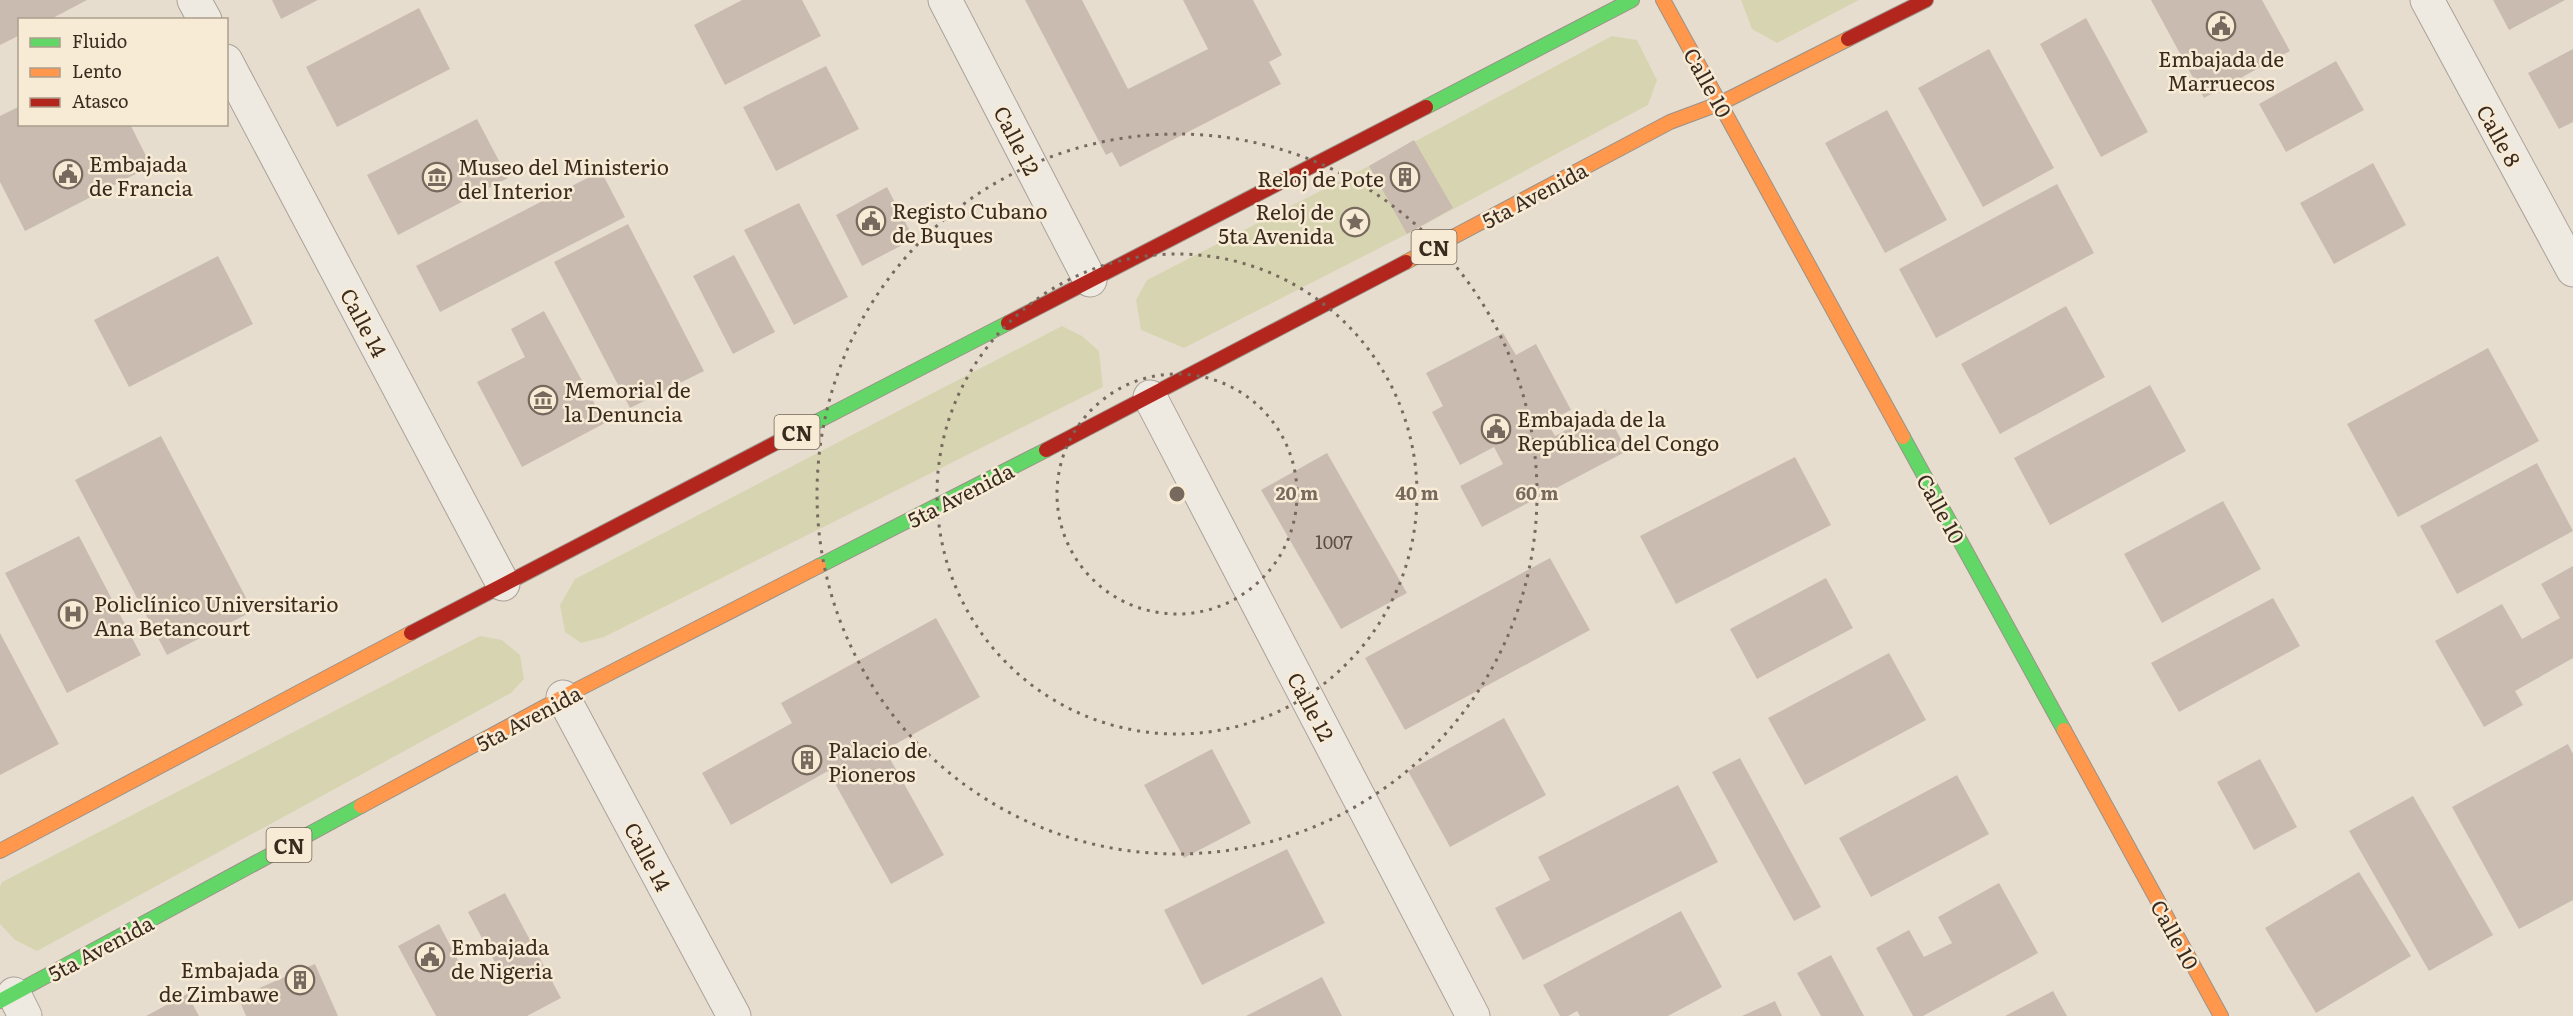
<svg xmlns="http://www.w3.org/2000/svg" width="2573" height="1016" font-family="Literata,serif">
<rect width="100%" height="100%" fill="#e6ddcf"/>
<path fill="#d7d5b1" d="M1741,0H1859L1777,43L1752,29Z
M1612,36L1637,40L1657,80L1648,105L1407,234L1184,348L1141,330L1136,300L1147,280L1369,166Z
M1062,326L1082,336L1099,351L1103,387L604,637L581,643L565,632L560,605L575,579Z
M480,636L502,640L520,655L524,679L511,693L37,951L15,940L0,924V887L2,882Z"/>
<path fill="#cabbb0" d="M0,0H87L49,20H20V35L0,45Z
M272,0H318L281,19Z
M742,0H802L821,36L725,85L694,25Z
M1025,0H1082L1128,89L1208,49L1183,0H1253L1282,55L1269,62L1281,84L1120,167L1112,152L1106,155Z
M2151,0H2262L2290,51L2204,98Z
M2493,0H2565L2509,30Z
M419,8L450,69L337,127L306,67Z
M2086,18L2148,132L2101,157L2040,44Z
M1989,49L2054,168L1983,207L1918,88Z
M2573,49V122L2559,129L2528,73Z
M2336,61L2364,110L2286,152L2259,104Z
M826,66L859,129L776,171L743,107Z
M20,106V124H130L151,166L25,231L0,182V116Z
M1887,110L1947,220L1885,253L1825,143Z
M477,119L508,178L398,235L367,175Z
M1414,140L1453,208L1407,234L1369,166Z
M2373,163L2406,225L2334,264L2300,203Z
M601,171L625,217L440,312L416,266Z
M2057,184L2094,253L1936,338L1899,269Z
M887,187L914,239L862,266L836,215Z
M799,203L848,297L794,325L744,230Z
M628,224L704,371L630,408L554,262Z
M734,255L775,332L733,354L693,276Z
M218,256L253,324L129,387L94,320Z
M2066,306L2105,377L2000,434L1961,364Z
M544,311L605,423L522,467L477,382L525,357L511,329Z
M1503,333L1516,355L1536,344L1571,410L1547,422L1555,436L1605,409L1627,451L1482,527L1460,486L1503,464L1494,447L1460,465L1432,412L1443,406L1426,373Z
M2488,348L2539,441L2398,517L2347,424Z
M2150,385L2186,451L2050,525L2014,458Z
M161,436L253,611L167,655L75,480Z
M1327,453L1407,593L1341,629L1261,490Z
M1795,457L1831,525L1676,604L1640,536Z
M2537,463L2573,531L2457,594L2420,526Z
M2223,501L2261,569L2162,623L2124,554Z
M79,536L141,655L67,693L5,573Z
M1550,558L1590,630L1405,730L1365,658Z
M2573,566V658L2515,691L2523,705L2484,727L2435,641L2502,604L2522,639L2560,618L2541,584Z
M1826,578L1853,628L1757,679L1730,629Z
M2273,598L2300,646L2179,712L2151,663Z
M936,618L980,697L885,750L944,855L891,884L828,771L731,825L702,773L792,723L781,703Z
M0,633L59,744L0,775Z
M1889,653L1926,720L1805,785L1768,718Z
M1504,718L1546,795L1450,847L1408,771Z
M2568,744L2573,754V900L2519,929L2452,807Z
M1212,749L1251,823L1184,858L1144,785Z
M1740,758L1821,907L1794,921L1712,772Z
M2260,759L2297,827L2254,850L2217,782Z
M1957,775L1989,834L1871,897L1839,838Z
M1678,785L1718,862L1523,960L1495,908L1550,880L1538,857Z
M2413,796L2493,935L2429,971L2349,831Z
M1287,849L1325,923L1202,985L1164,910Z
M2359,872L2411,956L2316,1013L2265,928Z
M1999,883L2038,953L1923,1016H1913L1876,948L1909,930L1924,957L1952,943L1938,917Z
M505,893L561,998L527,1016H436L398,946L439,924L470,983L498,968L468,912Z
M1681,911L1722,987L1668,1016H1580L1577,1011L1568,1016H1560L1543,985Z
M1831,955L1864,1016H1821L1797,973Z
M315,964L338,1016H246L238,997Z
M1322,977L1342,1016H1246Z
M2053,991L2067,1016H2005Z
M187,994L199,1016H146Z
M1775,1001L1782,1016H1742Z"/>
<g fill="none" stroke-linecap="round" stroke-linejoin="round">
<g stroke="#aba298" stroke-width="35">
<path id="street" d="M194,0L205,20
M945,0L1090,280
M2427,0L2573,270
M226,61L503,584
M1150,397L1473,1016
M563,697L734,1016
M14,994L25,1016"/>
</g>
<g stroke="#9b9288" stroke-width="16">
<path id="fast" d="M1426,107L1632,0
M789,436L1008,323
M1903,437L2064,730
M819,566L1046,450
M0,1001L361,806"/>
</g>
<g stroke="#9b9288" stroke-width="16">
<path id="slow" d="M1663,0L1903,437
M1406,262L1670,122L1721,103L1848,39
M2064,730L2221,1016
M361,806L563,697L819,566
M0,851L411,633"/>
</g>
<g stroke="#9b9288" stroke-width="16">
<path id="jam" d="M1848,39L1926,0
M1008,323L1426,107
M1046,450L1406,262
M411,633L789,436"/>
</g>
<use href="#street" stroke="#eee9e1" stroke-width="33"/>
<use href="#fast" stroke="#63d668" stroke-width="14"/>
<use href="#slow" stroke="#ff974d" stroke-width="14"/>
<use href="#jam" stroke="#b3261e" stroke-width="14"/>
</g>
<g fill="none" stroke="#77695d" stroke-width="3" stroke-dasharray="3 6">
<circle cx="1177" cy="494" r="120"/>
<circle cx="1177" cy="494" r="240"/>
<circle cx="1177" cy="494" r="360"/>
</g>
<defs>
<g id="civic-ring" transform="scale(1.5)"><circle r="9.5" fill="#f7ebd5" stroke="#77695d" stroke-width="1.5"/><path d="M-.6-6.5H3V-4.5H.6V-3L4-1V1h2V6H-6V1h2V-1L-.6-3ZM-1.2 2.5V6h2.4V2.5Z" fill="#77695d"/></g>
<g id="museum-ring" transform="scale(1.5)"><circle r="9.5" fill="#f7ebd5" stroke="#77695d" stroke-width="1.5"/><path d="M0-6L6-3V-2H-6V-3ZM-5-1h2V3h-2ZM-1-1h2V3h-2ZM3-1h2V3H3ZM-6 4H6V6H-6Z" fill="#77695d"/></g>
<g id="building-ring" transform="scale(1.5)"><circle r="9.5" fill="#f7ebd5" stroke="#77695d" stroke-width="1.5"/><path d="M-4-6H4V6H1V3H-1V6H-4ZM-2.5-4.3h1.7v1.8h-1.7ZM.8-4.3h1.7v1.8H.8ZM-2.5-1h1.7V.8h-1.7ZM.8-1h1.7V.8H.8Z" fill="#77695d"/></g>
<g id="sight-ring" transform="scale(1.5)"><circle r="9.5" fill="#f7ebd5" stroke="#77695d" stroke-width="1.5"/><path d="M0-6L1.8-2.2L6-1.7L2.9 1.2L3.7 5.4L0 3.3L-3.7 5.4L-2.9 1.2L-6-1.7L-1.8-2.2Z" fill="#77695d"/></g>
<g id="hospital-ring" transform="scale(1.5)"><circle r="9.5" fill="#f7ebd5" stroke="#77695d" stroke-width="1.5"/><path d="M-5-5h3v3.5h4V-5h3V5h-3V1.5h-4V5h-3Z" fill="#77695d"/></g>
</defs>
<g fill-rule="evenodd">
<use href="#civic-ring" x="2221" y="26"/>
<use href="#civic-ring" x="68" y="174"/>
<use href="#museum-ring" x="437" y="177"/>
<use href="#building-ring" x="1405" y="177"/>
<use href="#civic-ring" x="871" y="221"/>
<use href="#sight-ring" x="1355" y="222"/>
<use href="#museum-ring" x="543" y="400"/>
<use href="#civic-ring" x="1496" y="429"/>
<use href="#hospital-ring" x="73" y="614"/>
<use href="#building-ring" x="807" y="760"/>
<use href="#civic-ring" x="430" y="957"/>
<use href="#building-ring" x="300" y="980"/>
</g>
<g text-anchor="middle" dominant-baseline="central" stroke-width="5" stroke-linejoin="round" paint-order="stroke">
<g font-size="18" fill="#5f4f43">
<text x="1334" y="541">1007</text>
</g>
<g fill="#f7ebd5" stroke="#736556" stroke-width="1.5">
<rect x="1411.5" y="230" width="45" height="34" rx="4.5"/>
<rect x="774.5" y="415" width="45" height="34" rx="4.5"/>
<rect x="266.5" y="828" width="45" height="34" rx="4.5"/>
</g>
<g font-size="20" font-weight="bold" fill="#3b2b1f">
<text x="1434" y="247">CN</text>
<text x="797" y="432">CN</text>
<text x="289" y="845">CN</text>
</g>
<g font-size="21" fill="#3b2b1f" stroke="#f7ebd5" text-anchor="start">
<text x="2221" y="57" text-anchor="middle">Embajada de<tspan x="2221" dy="24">Marruecos</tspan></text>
<text x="89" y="162">Embajada<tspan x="89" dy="24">de Francia</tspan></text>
<text x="458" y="165">Museo del Ministerio<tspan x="458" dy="24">del Interior</tspan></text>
<text x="1384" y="177" text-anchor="end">Reloj de Pote</text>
<text x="892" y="209">Registo Cubano<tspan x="892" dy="24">de Buques</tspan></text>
<text x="1334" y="210" text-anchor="end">Reloj de<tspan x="1334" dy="24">5ta Avenida</tspan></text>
<text x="564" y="388">Memorial de<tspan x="564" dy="24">la Denuncia</tspan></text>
<text x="1517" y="417">Embajada de la<tspan x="1517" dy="24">República del Congo</tspan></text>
<text x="94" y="602">Policlínico Universitario<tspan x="94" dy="24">Ana Betancourt</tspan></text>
<text x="828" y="748">Palacio de<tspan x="828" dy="24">Pioneros</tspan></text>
<text x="451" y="945">Embajada<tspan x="451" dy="24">de Nigeria</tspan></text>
<text x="279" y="968" text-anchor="end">Embajada<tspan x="279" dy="24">de Zimbawe</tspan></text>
</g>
<g font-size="21" fill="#3b2b1f" stroke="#f7ebd5">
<text transform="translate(1709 82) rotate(61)">Calle 10</text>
<text transform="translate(2500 135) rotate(61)">Calle 8</text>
<text transform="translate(1018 140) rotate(63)">Calle 12</text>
<text transform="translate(1534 194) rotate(-28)">5ta Avenida</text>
<text transform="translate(365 322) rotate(62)">Calle 14</text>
<text transform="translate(960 494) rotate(-27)">5ta Avenida</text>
<text transform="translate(1942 508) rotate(61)">Calle 10</text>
<text transform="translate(1312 706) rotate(62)">Calle 12</text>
<text transform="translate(528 717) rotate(-28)">5ta Avenida</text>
<text transform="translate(649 856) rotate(62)">Calle 14</text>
<text transform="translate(2176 934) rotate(61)">Calle 10</text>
<text transform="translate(100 947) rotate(-28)">5ta Avenida</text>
</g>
</g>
<circle cx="1177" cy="494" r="9" fill="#77695d" stroke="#f7ebd5" stroke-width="3"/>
<g font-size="18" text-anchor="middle" font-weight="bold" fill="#77695d" stroke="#f7ebd5" stroke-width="5" stroke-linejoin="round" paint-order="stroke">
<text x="1297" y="500">20 m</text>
<text x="1417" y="500">40 m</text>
<text x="1537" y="500">60 m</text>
</g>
<rect x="18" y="18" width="210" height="108" fill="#f7ebd5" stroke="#ac9e8c" stroke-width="1.5"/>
<rect x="30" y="38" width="30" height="9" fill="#63d668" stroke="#ac9e8c" stroke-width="1.5"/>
<text x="72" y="48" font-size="18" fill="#3b2b1f">Fluido</text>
<rect x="30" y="68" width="30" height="9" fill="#ff974d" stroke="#ac9e8c" stroke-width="1.5"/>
<text x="72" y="78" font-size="18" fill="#3b2b1f">Lento</text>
<rect x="30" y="98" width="30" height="9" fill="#b3261e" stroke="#ac9e8c" stroke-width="1.5"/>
<text x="72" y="108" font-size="18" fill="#3b2b1f">Atasco</text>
</svg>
